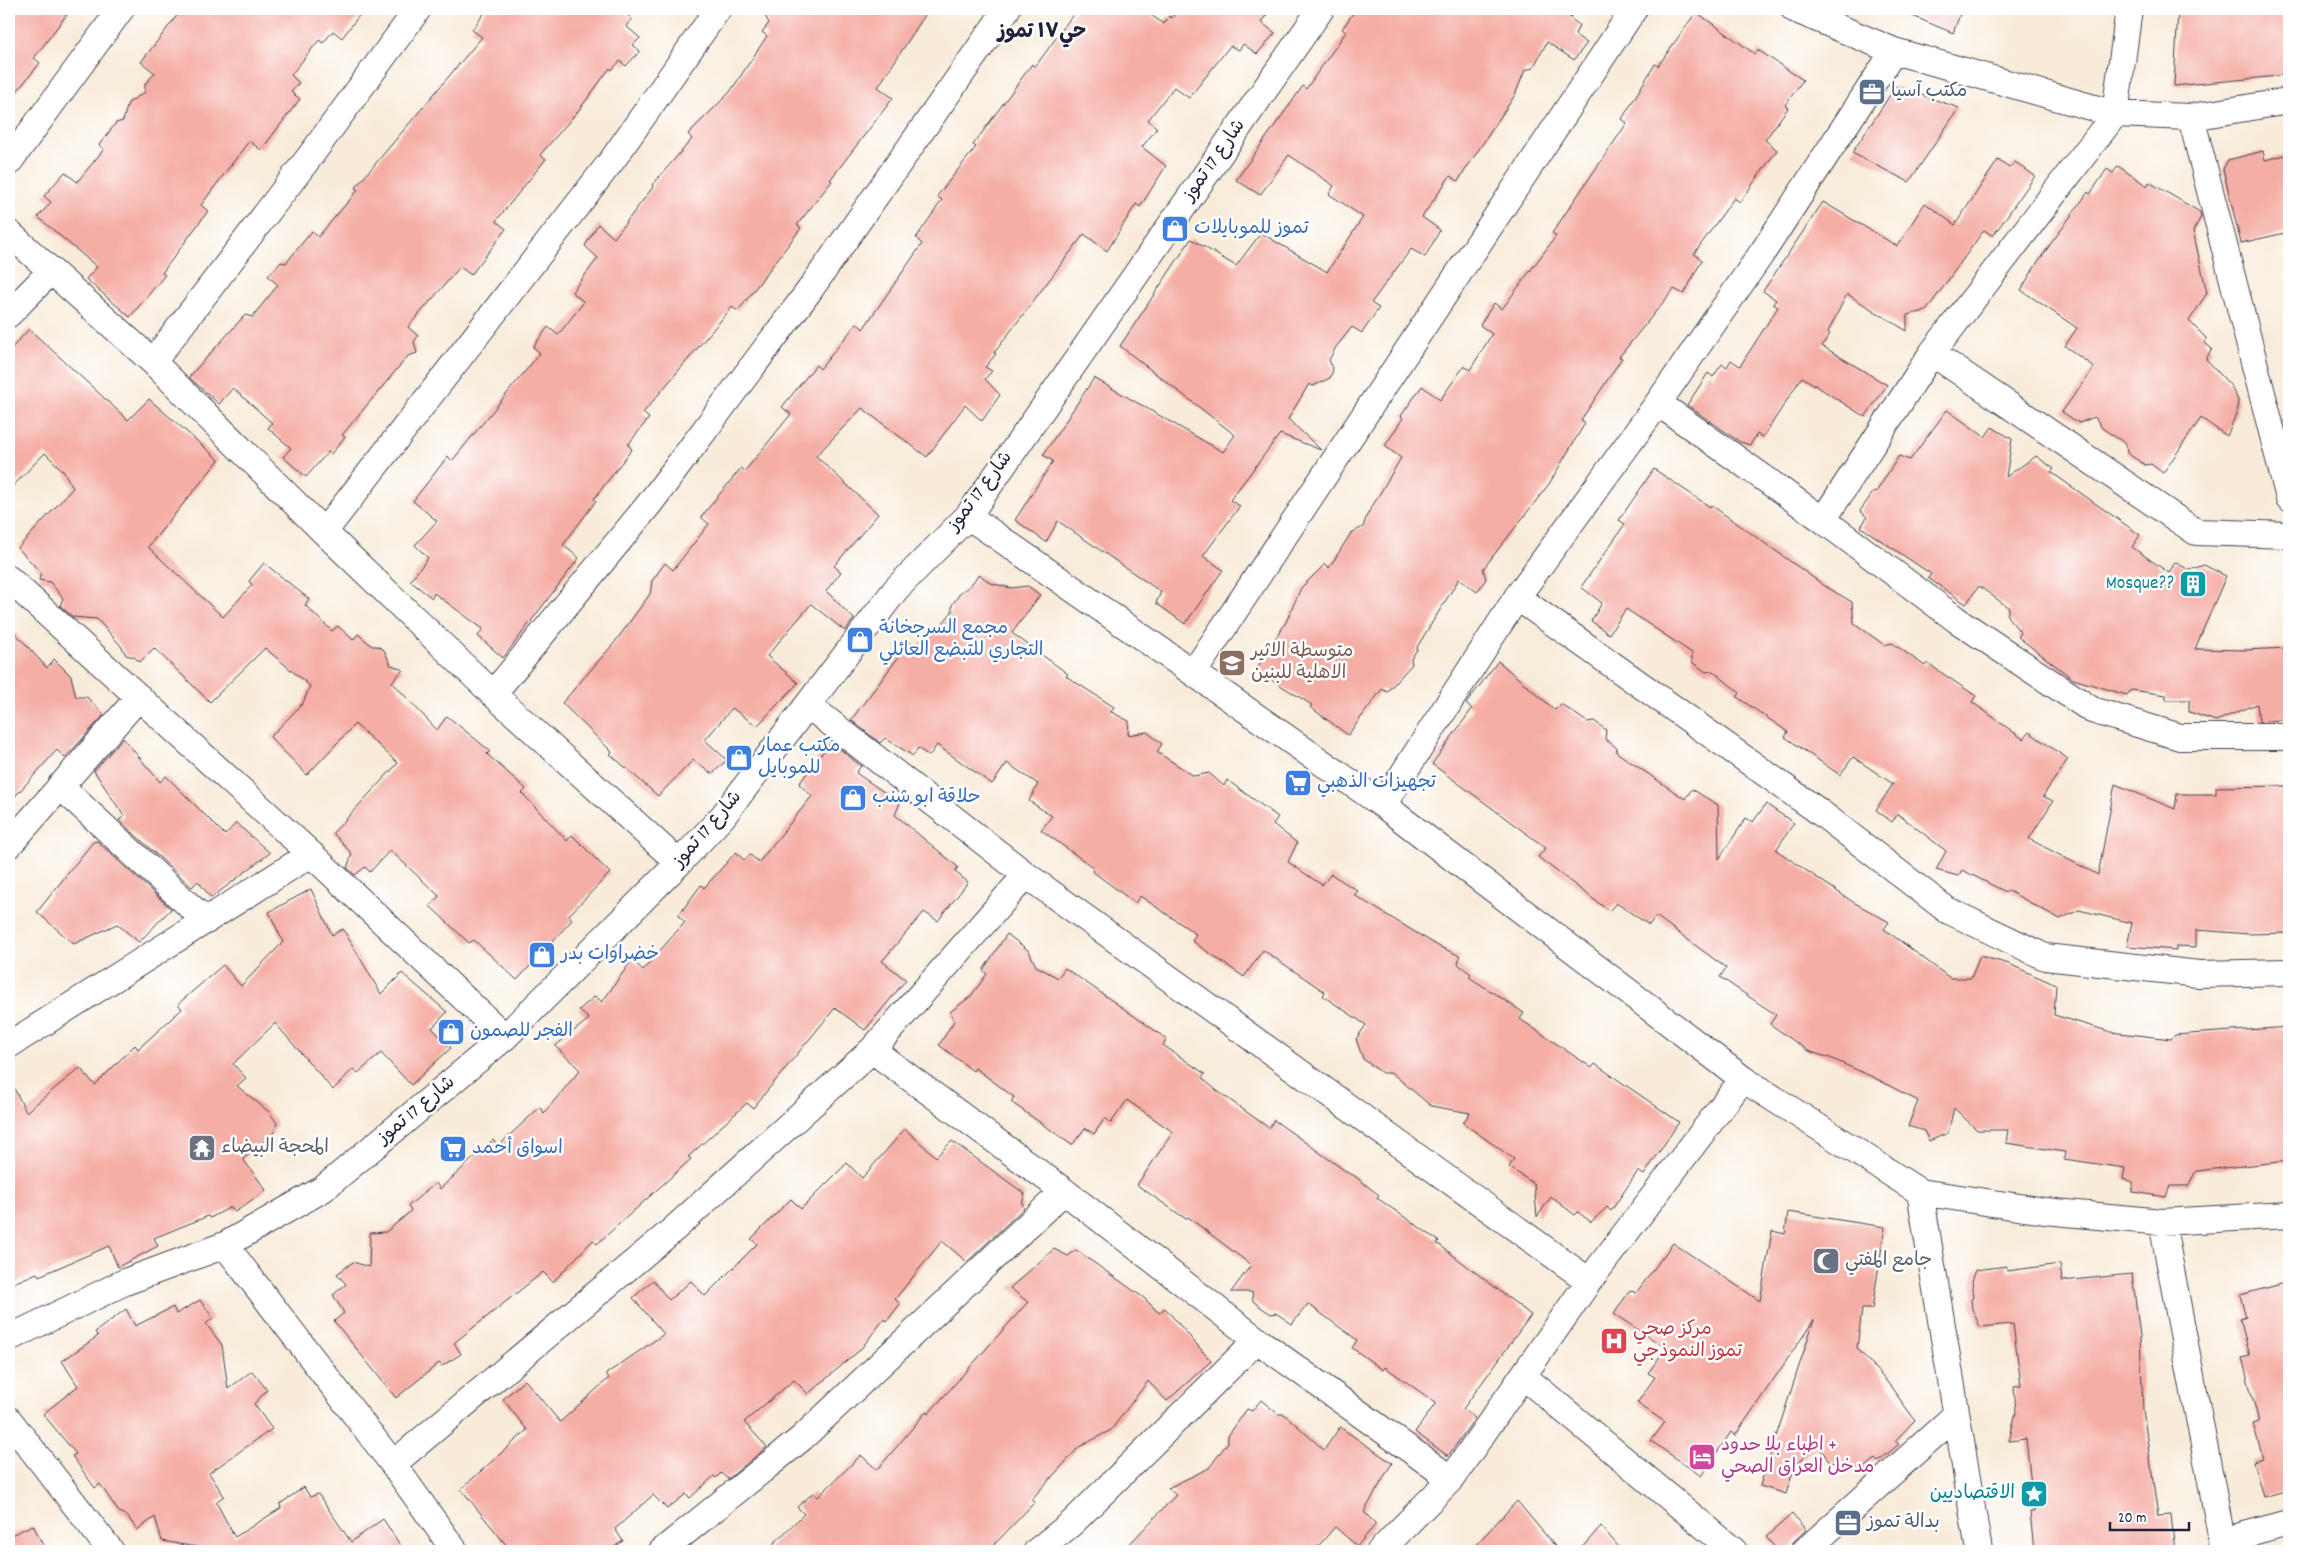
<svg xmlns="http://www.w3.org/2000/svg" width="2298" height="1560" font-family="Dekko,'Playpen Sans Arabic',sans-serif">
<rect width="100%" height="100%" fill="#fff"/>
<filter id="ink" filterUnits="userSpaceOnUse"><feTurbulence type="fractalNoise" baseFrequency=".02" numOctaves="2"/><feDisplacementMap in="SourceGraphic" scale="10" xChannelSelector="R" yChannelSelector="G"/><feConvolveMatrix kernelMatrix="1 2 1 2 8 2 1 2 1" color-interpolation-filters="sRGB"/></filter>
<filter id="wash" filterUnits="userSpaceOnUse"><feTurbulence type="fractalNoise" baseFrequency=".0096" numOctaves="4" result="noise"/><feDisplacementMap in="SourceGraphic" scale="20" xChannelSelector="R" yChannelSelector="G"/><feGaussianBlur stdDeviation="1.12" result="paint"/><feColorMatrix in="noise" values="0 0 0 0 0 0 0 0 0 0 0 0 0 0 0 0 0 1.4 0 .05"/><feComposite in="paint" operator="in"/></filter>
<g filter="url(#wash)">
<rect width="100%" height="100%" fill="#f8ebd9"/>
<g id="blocks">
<path fill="#f5aea5" d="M9,9H71L34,58L40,63L9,101Z
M182,9H364L342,38L333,31L323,43L319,40L291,75L299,83L291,92L300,99L261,150L249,141L201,205L208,211L162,273L165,275L130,317L86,279L97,267L38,217L51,202L44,196L65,172L77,182L104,149L99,145L116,123L123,121L128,103L145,92V84L155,73L141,62Z
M487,9H620L632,19L626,26L640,38L633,45L640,51L626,66L620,61L612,70L610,68L579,110L540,155L546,159L496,221L506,229L471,275L460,267L408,327L418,336L414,342L417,353L408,356L342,435L345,437L331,454L328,452L306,477L283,457L291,448L268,428L272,423L233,388L219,404L189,377L245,315L252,317L278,285L268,276L281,262L286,263L312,231L318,237L358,190L355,188L482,37L472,30Z
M789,9H929L878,87L893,98L830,180L832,181L797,225L801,228L738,311L732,307L643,413L649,418L628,445L632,449L594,499L596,501L563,545L579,558L503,658L478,636L483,629L434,593L432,598L410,581L428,558L415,545L437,521L413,501L448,456L452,461L540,353L533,347L548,327L558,335L584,302L572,292L598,258L585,246L598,224L614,238L653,187L652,185L692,139L688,134L730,92L767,36L762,32L769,23L763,12Z
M1077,9H1142L1164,24L1169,16L1172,18L1177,9H1271L1261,22L1275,33L1257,54L1243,44L1239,50L1230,46L1189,98L1174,87L1148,120L1157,128L1142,147L1166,166L1140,207L1136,204L1107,251L1084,234L994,353L996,354L985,367L992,371L985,379L1000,395L982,421L965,405L927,457L862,408L816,456L878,514L834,566L841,572L826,591L854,619L845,631L811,604L767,656L798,683L757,726L732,708L705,740L727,760L712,774L693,760L658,796L610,754L612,752L562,703L615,642L650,594L652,581L665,563L673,570L709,524L701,517L741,468L745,471L791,414L782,407L816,365L820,369L857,323L863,329L922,244L916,238L942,200L937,196L976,147L973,145L1032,64L1035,67Z
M1356,9H1575L1570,18L1579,25L1575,35L1587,43L1574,60L1547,42L1533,68L1525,70L1515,95L1458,181L1450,176L1422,217L1440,230L1425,257L1411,249L1371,303L1379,308L1362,333L1352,327L1336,347L1329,360L1333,370L1330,378L1313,386L1309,384L1288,419L1321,450L1280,434L1230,500L1240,506L1203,556L1223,570L1185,624L1156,603L1161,592L1058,521L1046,542L1015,520L1053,461L1043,455L1094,378L1223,452L1235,435L1120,346L1191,239L1236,266L1261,233L1327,272L1363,217L1329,194L1334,186L1289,155L1260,195L1236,180L1303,86L1306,89L1346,32L1342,29Z
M1896,9H1962L1953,33Z
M2178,9H2289V70L2278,76L2174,86Z
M1696,12L1755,54L1758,50L1803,80L1785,105L1788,108L1765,140L1777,150L1740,202L1734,198L1694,254L1702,260L1684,294L1674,289L1619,357L1622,358L1581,420L1585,423L1549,484L1483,569L1486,579L1477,592L1459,579L1417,647L1418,648L1411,659L1412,664L1387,692L1382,689L1348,735L1310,707L1312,705L1256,670L1286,622L1301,588L1325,564L1329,568L1351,533L1363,527L1367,515L1401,458L1385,446L1403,418L1401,416L1422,386L1440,400L1464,366L1470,370L1492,334L1480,325L1494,303L1502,309L1556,236L1552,233L1627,123L1622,119L1655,64L1658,66Z
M1896,86L1959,108L1909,182L1852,153Z
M2263,151L2265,160L2289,154V232L2241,243L2223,169L2228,160Z
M1998,160L2009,168L2015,162L2035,176L1993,236L1984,230L1926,311L1907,315V331L1847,294L1828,332L1830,334L1822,346L1887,385L1865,417L1802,377L1763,437L1757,434L1750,445L1740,442L1687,405L1708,373L1713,377L1722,364L1727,367L1731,360L1740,366L1778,307L1773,304L1776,300L1763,291L1823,202L1897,246L1925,203L1955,225Z
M2118,166L2147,186L2149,182L2200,212L2201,217L2193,231L2207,293L2189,321L2206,338L2205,343L2212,349L2206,359L2231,386L2238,400L2237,412L2227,436L2201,418L2163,473L2151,464L2145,465L2127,453L2126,444L2102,428L2095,417L2079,423L2062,412L2094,367L2065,346L2077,328L2021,290L2037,263L2088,192L2090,194L2107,169L2113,173Z
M29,329L128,420L149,399L219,460L148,547L223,617L252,585L249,581L264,563L309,599L305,605L332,631L338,626L353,640L358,634L372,646H377L384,650L391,665L403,670L392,682L437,730L447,716L490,751L487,754L526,789L522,793L567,841L572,835L610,873L569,915L572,920L517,980L474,940L469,943L430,906L439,896L390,850L370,872L365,867L355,875L347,868L352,854L333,833L398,763L355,724L307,775L270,737L303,703L310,686L265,648L210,702L154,648L140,662L134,657L126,655L121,646L97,619L73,617L60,606L63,598L50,582L39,580L41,573L18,548L73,488L64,472L45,453L9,490V351Z
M1947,410L1985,437L1992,427L2012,439L2006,477L2036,456L2054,469L2051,472L2140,535L2132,547L2169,573L2175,562L2189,570L2204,565L2226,576L2195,649L2244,650L2289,648V719L2259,722L2257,704L2216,721L2189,712V700H2166V695L2131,690L2127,695L2073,679L2018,637L2021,633L2007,616L2009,608L1979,586L1966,604L1928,578L1931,574L1861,527L1867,517L1860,511L1874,491L1876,492L1899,456L1910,460Z
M1654,469L1710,507L1711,505L1825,586L1852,602L1854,623L1884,645L1892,643L1925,666L1927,663L1976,696L1972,702L2023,739L2029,732L2068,759L2043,796L2053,801L2029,839L2098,875L2115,784L2175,809L2177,794H2216V787L2289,786V933L2249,934L2196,930V947L2176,946V950L2127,946L2132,923L2079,910L2060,919L2007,890L2006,892L1962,870L1958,876L1936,870L1946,851L1898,814L1892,822L1876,810L1893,784L1853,757L1840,775L1785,737L1788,732L1737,697L1740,693L1713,671L1706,672L1692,662V653L1626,609L1609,634L1591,621L1602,603L1581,587L1625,524L1619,520Z
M979,574L990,583L1011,588L1028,586L1040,595L1012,633L1068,674L1066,676L1114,707L1111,712L1129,721L1128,735L1147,732L1162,744L1157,752L1194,776L1209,773L1224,786L1227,780L1278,817L1273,824L1297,843L1288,862L1322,885L1331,874L1358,891L1354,895L1438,946L1460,956L1458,964L1471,974L1469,977L1524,1013L1520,1019L1592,1068L1595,1064L1679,1122L1644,1175L1638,1171L1611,1211L1607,1207L1591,1222L1578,1212L1575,1215L1551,1197L1537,1217L1534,1184L1509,1167L1514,1159L1463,1123L1470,1113L1431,1106L1392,1073H1382L1363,1059L1356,1039L1366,1025L1323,996L1325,992L1263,950L1244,977L1192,941L1196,934L1140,896L1135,903L1092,871L1094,868L1041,830L1052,816L1029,801L1038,784L1007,763L992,784L937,745L929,756L918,748L913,756L885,738L880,743L851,720L910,642L916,648L942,624L952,612V605L961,592L970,586Z
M9,626L47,668L54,659L71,676L76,697H87L104,715L65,758L57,750L9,803Z
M1498,661L1555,710L1561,704L1587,722L1594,721L1606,730L1605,739L1617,748L1616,752L1685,799L1692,789L1718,805L1719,859L1746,818L1753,822L1766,804L1794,823L1776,850L1853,902L1889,922L1884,929L1950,978H1971L1980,956L2009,964L2056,985L2054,1015L2111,1032L2171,1039L2175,1035L2289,1027V1161L2196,1171L2188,1186H2170L2166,1197L2133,1192V1182L2123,1179L2125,1168L2064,1159L2065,1152L2006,1143L2008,1130H1977L1954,1108L1948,1133L1929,1141L1924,1131L1908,1126L1918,1101L1875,1078L1830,1058L1808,1051L1770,1024L1776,1015L1720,977L1726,968L1656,916L1649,925L1616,903L1609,911L1538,857L1546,848L1432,764L1472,709L1466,704L1468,701Z
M123,738L160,782L166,776L225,835L236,823L270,853L211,898L198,881L192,887L119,820L124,816L94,771Z
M834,744L861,766L856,773L900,803L895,815L958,867L955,872L968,882L938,921L924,912L882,961L906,980L865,1030L835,1008L753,1108L747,1103L688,1157L691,1159L597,1244L593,1240L553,1282L543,1272L454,1343L461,1354L442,1366L439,1363L396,1398L334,1321L344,1313L333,1295L346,1284L337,1274L353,1262L369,1267L370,1233L386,1232L411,1211L408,1206L436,1183L440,1189L493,1140L498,1146L540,1107L544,1113L580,1070L555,1046L589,1019L579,1010L595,996L602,1002L632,960L643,970L685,922L678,916L701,885L704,888L736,852L744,860L750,855L759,862L812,796L799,784L828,745L830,748Z
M97,841L171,909L139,942L117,924L74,944L37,912L93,842Z
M311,889L332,935L343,929L381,994L402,973L447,1012L432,1028L451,1048L411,1085L381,1053L358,1073L353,1069L333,1090L275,1023L233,1064L246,1078L237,1086L269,1112L277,1123L273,1134L243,1159L266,1190L235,1212L231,1207L210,1218L208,1216L154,1238L158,1246L118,1267L109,1246L39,1276L37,1273L9,1285V1078L26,1112L80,1068L95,1085L135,1045L138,1049L182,1009L178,1004L223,965L241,986L283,942L269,912Z
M1007,934L1029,951L1036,966L1058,978L1065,968L1094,988L1167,1039L1163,1045L1205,1074L1202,1078L1216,1090L1269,1128L1274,1120L1351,1175L1352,1174L1379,1195L1377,1198L1439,1241L1437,1243L1531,1315L1463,1409L1475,1418L1448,1456L1415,1432L1436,1403L1385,1367L1383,1370L1352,1348L1357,1340L1308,1304L1292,1324L1276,1313L1271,1314L1262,1308L1253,1301L1252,1292H1231L1251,1265L1188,1217L1186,1219L1137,1185L1173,1132L1127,1100L1111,1123L1105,1118L1094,1134L1085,1128L1072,1145L1011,1102L1014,1097L975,1068L973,1071L939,1045L954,1021L950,1012L971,996L987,974L983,970Z
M905,1129L936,1157L952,1141L1025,1194L1022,1203L1024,1208L967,1262L942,1241L895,1299L900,1304L887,1321L884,1319L860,1350L808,1394L794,1380L744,1422L767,1447L728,1479L721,1473L716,1478L714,1476L690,1498L686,1494L667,1509L653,1495L615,1529L623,1541L608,1551H511L461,1489L527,1430L503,1399L525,1380L560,1422L609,1378L606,1374L664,1334L633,1298L653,1280L669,1300L691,1281L705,1296L757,1244L751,1239L791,1199L801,1209L847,1163L862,1178Z
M1788,1212L1885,1227L1872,1309H1862L1857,1348L1888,1383L1915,1420L1895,1441L1899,1444L1878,1462L1875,1459L1858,1474L1847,1463L1840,1467L1836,1462L1831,1463L1817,1445L1795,1465L1786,1494L1760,1486L1814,1320L1735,1436L1731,1432L1701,1476L1651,1441L1665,1422L1637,1403L1655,1377L1648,1373L1666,1348L1614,1314L1630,1290L1636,1293L1673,1243L1760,1301L1772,1231L1785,1234Z
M1054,1249L1068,1256L1076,1250L1144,1298L1159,1313L1165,1308L1211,1361L1167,1401L1148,1381L1111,1430L1079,1447L1031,1500L1035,1502L988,1551H766L804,1514L797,1507L813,1493L818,1497L861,1455L877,1470L926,1412L928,1414L1028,1302L1010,1288Z
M2060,1264L2062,1281L2132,1274L2140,1336L2143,1410L2158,1516L2171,1515L2175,1551H2112L2111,1546L2089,1551H2034L2030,1512H2034L2026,1439L2009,1441L2016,1412L2014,1386L2021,1385L2013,1324L1980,1327L1972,1309L1971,1299L1974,1297L1972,1281L1976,1270L2007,1266V1271Z
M2289,1282V1490L2263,1497L2253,1461L2263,1458L2253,1424L2259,1422L2242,1358L2250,1356L2240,1319L2246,1317L2240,1295Z
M200,1300L213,1318L206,1324L222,1345L228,1389L252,1371L267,1390L254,1404L272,1429L209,1473L224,1496L216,1502L235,1537L281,1508L280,1504L304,1487L310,1497L318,1494L351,1542L383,1519L404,1551H212L214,1550L162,1541L155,1517L137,1530L128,1517L118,1511L100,1484L95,1488L72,1456L76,1454L43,1414L78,1386L62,1361L98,1336L95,1332L126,1309L135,1326L173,1307L176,1314Z
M1261,1400L1278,1414H1284L1324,1450L1340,1427L1392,1463L1364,1512L1376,1524L1357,1546L1335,1527L1314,1551H1123L1176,1495L1168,1488L1209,1468L1228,1442V1436L1247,1409L1252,1411Z
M1517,1501L1559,1551H1470Z
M1792,1514L1806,1530L1795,1540L1788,1551H1778L1766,1537Z
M33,1525L46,1551H9V1536Z
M1601,1526L1622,1551H1579Z"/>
</g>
</g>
<g filter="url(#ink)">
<use href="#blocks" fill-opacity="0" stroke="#424053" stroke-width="1"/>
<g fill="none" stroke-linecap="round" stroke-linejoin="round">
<g stroke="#424053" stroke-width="28">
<path id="minor" d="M1794,9L1894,51L2115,114L2191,117L2289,101
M2191,117L2289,498
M9,162L121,9
M9,233L153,362L324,532L493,694L679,863
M9,314L51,271
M1932,353L2196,532L2289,535
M153,362L311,155L418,9
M1658,403L1823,520L1957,620L2092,710L2180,737H2289
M968,516L1383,805L1743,1079L1920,1192L2045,1211L2162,1222L2289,1215
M1823,520L1932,353L2115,114L2129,9
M324,532L613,159L718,9
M9,579L311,854L505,1037
M1517,597L1821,813L1947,910L2045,957L2199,974L2289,972
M1194,672L1634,9
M493,694L650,503L809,291L1007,9
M809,706L1026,875L1589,1281
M60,786L206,921
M1383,805L1517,597L1658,403L1764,250L1894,51
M9,845L139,697
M9,1045L311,854
M872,1050L1064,1191L1257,1340L1451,1479
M1920,1192L1979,1551
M2162,1222L2224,1551
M225,1245L393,1464L455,1551
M9,1338L125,1282L225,1245L323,1189L505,1037L679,863L723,816L896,589L968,516L1321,9
M1523,1376L1734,1551
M9,1420L111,1551
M393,1464L674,1229L872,1050L1026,875
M2222,1541L2289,1523
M662,1551L802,1438L1064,1191
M1037,1551L1072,1523L1257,1340
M1380,1551L1451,1479L1589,1281L1743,1079
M1805,1551L1956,1415"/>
</g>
<use href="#minor" stroke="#fff" stroke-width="26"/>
</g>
</g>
<defs>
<g id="office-square" transform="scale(1.4375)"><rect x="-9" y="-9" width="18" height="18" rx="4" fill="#5c6f8a" stroke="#fff"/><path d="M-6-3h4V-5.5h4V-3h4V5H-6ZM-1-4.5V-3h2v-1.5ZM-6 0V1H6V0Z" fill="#fff"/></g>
<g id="shop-square" transform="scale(1.4375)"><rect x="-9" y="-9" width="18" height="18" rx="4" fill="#3f7fe0" stroke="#fff"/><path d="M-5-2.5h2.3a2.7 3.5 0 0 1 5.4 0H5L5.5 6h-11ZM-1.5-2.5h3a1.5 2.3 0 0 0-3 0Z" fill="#fff"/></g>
<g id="building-square" transform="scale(1.4375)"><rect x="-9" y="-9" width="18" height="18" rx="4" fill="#0f9aa8" stroke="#fff"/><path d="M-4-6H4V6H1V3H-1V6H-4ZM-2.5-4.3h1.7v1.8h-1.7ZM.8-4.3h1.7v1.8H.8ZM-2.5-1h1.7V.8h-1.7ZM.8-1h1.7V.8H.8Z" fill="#fff"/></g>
<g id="school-square" transform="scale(1.4375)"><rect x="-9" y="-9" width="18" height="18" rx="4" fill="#8d6e63" stroke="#fff"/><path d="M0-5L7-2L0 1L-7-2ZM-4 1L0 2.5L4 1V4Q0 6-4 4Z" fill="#fff"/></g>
<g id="supermarket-square" transform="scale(1.4375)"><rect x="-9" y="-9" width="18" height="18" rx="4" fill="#3f7fe0" stroke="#fff"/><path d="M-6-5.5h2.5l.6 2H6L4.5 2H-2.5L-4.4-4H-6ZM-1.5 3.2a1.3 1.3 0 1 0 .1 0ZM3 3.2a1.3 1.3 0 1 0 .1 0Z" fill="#fff"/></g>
<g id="temple-square" transform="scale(1.4375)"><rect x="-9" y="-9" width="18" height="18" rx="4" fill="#6b7280" stroke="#fff"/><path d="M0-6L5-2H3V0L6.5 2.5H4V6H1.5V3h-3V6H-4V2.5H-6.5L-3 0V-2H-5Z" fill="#fff"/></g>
<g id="mosque-square" transform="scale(1.4375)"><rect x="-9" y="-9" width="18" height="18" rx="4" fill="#6b7280" stroke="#fff"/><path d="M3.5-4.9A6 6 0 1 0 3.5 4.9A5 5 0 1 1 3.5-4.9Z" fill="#fff"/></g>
<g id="hospital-square" transform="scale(1.4375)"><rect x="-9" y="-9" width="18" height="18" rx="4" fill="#e0444e" stroke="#fff"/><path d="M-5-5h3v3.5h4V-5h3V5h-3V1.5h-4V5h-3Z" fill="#fff"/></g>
<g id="hotel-square" transform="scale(1.4375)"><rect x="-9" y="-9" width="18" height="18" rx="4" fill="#d1479c" stroke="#fff"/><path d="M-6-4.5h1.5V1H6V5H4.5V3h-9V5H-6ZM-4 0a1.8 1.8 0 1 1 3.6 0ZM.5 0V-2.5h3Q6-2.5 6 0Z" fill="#fff"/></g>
<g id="sight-square" transform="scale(1.4375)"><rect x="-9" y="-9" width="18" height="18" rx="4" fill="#0f9aa8" stroke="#fff"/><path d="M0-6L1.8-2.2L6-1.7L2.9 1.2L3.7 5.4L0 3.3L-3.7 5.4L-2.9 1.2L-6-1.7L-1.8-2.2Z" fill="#fff"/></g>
</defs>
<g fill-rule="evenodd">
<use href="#office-square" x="1872" y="92"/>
<use href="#shop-square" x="1175" y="229"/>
<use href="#building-square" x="2193" y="584"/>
<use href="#shop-square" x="860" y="640"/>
<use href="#school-square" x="1232" y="663"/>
<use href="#shop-square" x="739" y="758"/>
<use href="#supermarket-square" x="1298" y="783"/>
<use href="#shop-square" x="853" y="798"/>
<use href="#shop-square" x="542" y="955"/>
<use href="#shop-square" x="451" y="1032"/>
<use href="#temple-square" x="202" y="1148"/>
<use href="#supermarket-square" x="453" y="1149"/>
<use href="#mosque-square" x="1826" y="1261"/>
<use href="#hospital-square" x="1614" y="1341"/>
<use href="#hotel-square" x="1702" y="1457"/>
<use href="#sight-square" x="2034" y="1494"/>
<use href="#office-square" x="1848" y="1523"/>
</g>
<g text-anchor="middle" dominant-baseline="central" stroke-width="5" stroke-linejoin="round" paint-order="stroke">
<g font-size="19" fill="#4e5e75" stroke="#fff" text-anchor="start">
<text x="1891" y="92">مكتب آسيا</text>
<text x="1867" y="1523">بدالة تموز</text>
</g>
<g font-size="19" fill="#22223b" stroke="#fff">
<text transform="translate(1215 161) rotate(-55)">شارع 17 تموز</text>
<text transform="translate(981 492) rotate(-53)">شارع 17 تموز</text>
<text transform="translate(708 830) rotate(-49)">شارع 17 تموز</text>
<text transform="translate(417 1111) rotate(-40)">شارع 17 تموز</text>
</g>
<g font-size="19" fill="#366cbe" stroke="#fff" text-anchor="start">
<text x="1194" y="229">تموز للموبايلات</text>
<text x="879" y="629">مجمع السرجخانة<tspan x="879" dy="22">التجاري للتبضع العائلي</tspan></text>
<text x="758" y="747">مكتب عمار<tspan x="758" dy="22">للموبايل</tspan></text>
<text x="1317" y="783">تجهيزات الذهبي</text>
<text x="872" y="798">حلاقة ابو شنب</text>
<text x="561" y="955">خضراوات بدر</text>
<text x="470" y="1032">الفجر للصمون</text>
<text x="472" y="1149">اسواق أحمد</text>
</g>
<g font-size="19" fill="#0d838f" stroke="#fff" text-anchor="end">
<text x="2174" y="584">Mosque??</text>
<text x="2015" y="1494">الاقتصاديين</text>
</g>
<g font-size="19" fill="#785e54" stroke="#fff" text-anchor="start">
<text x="1251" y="652">متوسطة الاثير<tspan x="1251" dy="22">الاهلية للبنين</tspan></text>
</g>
<g font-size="19" fill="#5b616d" stroke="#fff" text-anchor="start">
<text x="221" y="1148">المحجة البيضاء</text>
<text x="1845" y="1261">جامع المفتي</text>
</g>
<g font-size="19" fill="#be3a42" stroke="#fff" text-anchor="start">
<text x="1633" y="1330">مركز صحي<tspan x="1633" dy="22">تموز النموذجي</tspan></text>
</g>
<g font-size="19" fill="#b23c85" stroke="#fff" text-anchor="start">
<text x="1721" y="1446">اطباء بلا حدود +<tspan x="1721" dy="22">مدخل العراق الصحي</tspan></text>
</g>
<g font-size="20" font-weight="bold" fill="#22223b" stroke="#fff">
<text x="1042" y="33">حي۱۷ تموز</text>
</g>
</g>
<rect width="2298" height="1560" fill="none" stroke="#fff" stroke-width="30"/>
<path d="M2110 1522v8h79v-8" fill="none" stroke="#22223b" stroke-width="2.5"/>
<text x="2118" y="1522" font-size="15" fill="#22223b" stroke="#ffffff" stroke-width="4" paint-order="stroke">20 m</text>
</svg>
